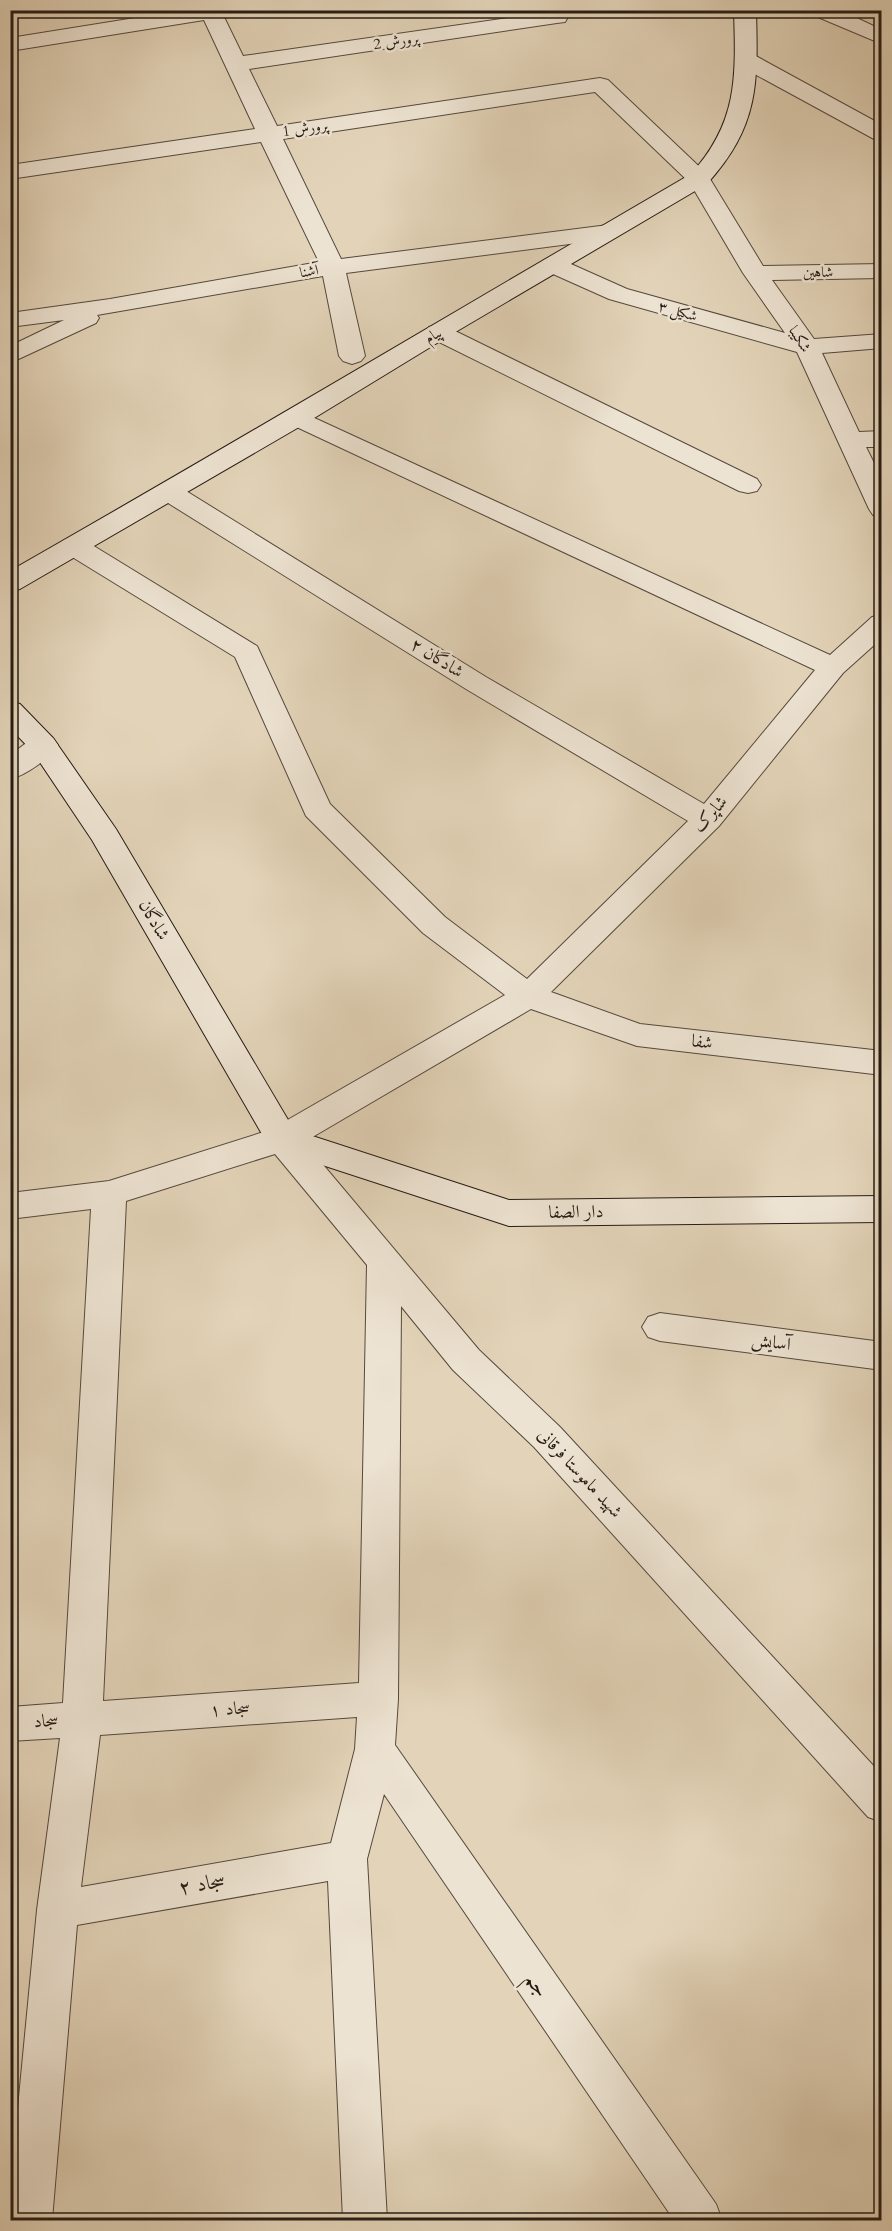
<svg xmlns="http://www.w3.org/2000/svg" width="892" height="2231" font-family="Cardo,Amiri,serif">
<rect width="100%" height="100%" fill="#e3d4b9"/>
<filter id="stains"><feTurbulence type="fractalNoise" baseFrequency=".00333" numOctaves="4"/><feColorMatrix values="0 0 0 0 .2 0 0 0 0 .09 0 0 0 0 .02 0 0 0 .5 -.17"/></filter>
<radialGradient id="worn" r=".72"><stop offset=".6" stop-color="#630" stop-opacity="0"/><stop offset="1" stop-color="#630" stop-opacity=".3"/></radialGradient>
<g fill="none" stroke-linecap="round" stroke-linejoin="round">
<g stroke="#55493e" stroke-width="2">
<path id="street" d="M185,10H238L236,15L224,17L243,56L557,11L565,12L568,17L565,22L557,23L249,69L277,126L600,78L608,80L707,174L763,266L882,264V278L772,280L814,339L882,334V348L822,353L859,432L882,431V447H866L882,479V517L873,515L869,509L797,352L609,299L544,270L541,265L544,260L553,258L562,260L627,289L785,333L743,273L690,183L595,92L283,139L341,259L608,225L616,227L620,232L616,237L608,239L346,273L365,356L361,361L352,364L343,361L339,356L323,276L97,315L99,318L96,323L10,363V346L64,320L10,327V313L110,299L319,262L261,142L10,179V165L255,129L204,20L10,51V38Z
M811,10H840L882,30V44L813,15Z
M746,53L754,55L882,125V141L874,139L738,65L735,60L738,55Z
M438,325L447,327L757,479L761,485L757,491L748,493L739,491L429,337L426,332L429,327Z
M297,410L830,655L872,617L882,615V638L843,673L719,826L551,992L640,1024L882,1051V1075L637,1046L531,1009L304,1142L479,1350L560,1427L882,1775V1822L868,1817L534,1447L453,1370L401,1306L398,1699L395,1745L716,2204L722,2220H674L384,1794L367,1859L387,2220H343L328,1881L77,1925L52,2220H10V2191L37,1910L60,1738L10,1741V1707L63,1703L91,1209L10,1219V1193L109,1181L270,1130L505,995L423,933L306,816L235,657L64,552L60,546L64,540L74,538L84,540L257,646L330,804L445,917L527,979L688,821L466,689L160,498L156,492L160,486L169,484L178,486L486,677L704,804L815,670L288,423L284,418L288,413ZM275,1154L367,1265L359,1683L103,1701L126,1201ZM357,1717L355,1749L331,1843L81,1887L100,1735Z
M43,736L53,738L58,745C48,759 27,775 10,779V755L33,738Z
M660,1313L882,1342V1370L660,1341L648,1337L642,1327L648,1317Z"/>
</g>
<g stroke="#261b15" stroke-width="2">
<path id="secondary" d="M734,10H756C758,85 759,126 707,184L447,337L306,423L20,589L10,591V571C238,441 464,306 691,174C738,122 736,77 734,10Z
M10,701L20,704L53,738L116,829L294,1130L509,1200L882,1196V1222L509,1226L270,1148L92,840L33,752L10,728Z"/>
</g>
<use href="#street" fill="#ede3d2" fill-rule="evenodd"/>
<use href="#secondary" fill="#ede3d2" fill-rule="evenodd"/>
</g>
<g text-anchor="middle" dominant-baseline="central" stroke-width="5" stroke-linejoin="round" paint-order="stroke">
<g font-size="15" fill="#261b15" stroke="#ede3d2">
<text transform="translate(396 41) rotate(-8)">پرورش 2</text>
<text transform="translate(305 128) rotate(-8)">پرورش 1</text>
<text transform="translate(309 271) rotate(-10)">آشنا</text>
<text transform="translate(818 272) rotate(-1)">شاهین</text>
<text transform="translate(678 311) rotate(16)">شکیل ۳</text>
<text transform="translate(433 335) rotate(-31)">پیام</text>
<text transform="translate(800 339) rotate(58)">شکیبا</text>
</g>
<g font-size="18" fill="#261b15" stroke="#ede3d2">
<text transform="translate(437 658) rotate(32)">شادگان ۲</text>
<text transform="translate(710 814) rotate(-48)">شاپرک</text>
<text transform="translate(154 920) rotate(60)">شادگان</text>
<text transform="translate(702 1042) rotate(7)">شفا</text>
<text transform="translate(576 1212) rotate(-1)">دار الصفا</text>
<text transform="translate(771 1342) rotate(8)">آسایش</text>
<text transform="translate(580 1473) rotate(47)">شهید ماموستا فرقانی</text>
<text transform="translate(230 1709) rotate(-4)">سجاد ۱</text>
<text transform="translate(46 1721) rotate(-4)">سجاد</text>
</g>
<g font-size="21" fill="#261b15" stroke="#ede3d2">
<text transform="translate(202 1884) rotate(-10)">سجاد ۲</text>
<text transform="translate(537 1985) rotate(55)">جم</text>
</g>
</g>
<rect width="892" height="2231" fill="none" stroke="#e3d4b9" stroke-width="36"/>
<rect x="12" y="12" width="868" height="2207" fill="none" stroke="#261b15" stroke-width="3"/>
<rect x="18" y="18" width="856" height="2195" fill="none" stroke="#261b15" stroke-width="1.5"/>
<rect width="100%" height="100%" filter="url(#stains)"/>
<rect width="100%" height="100%" fill="url(#worn)"/>
</svg>
